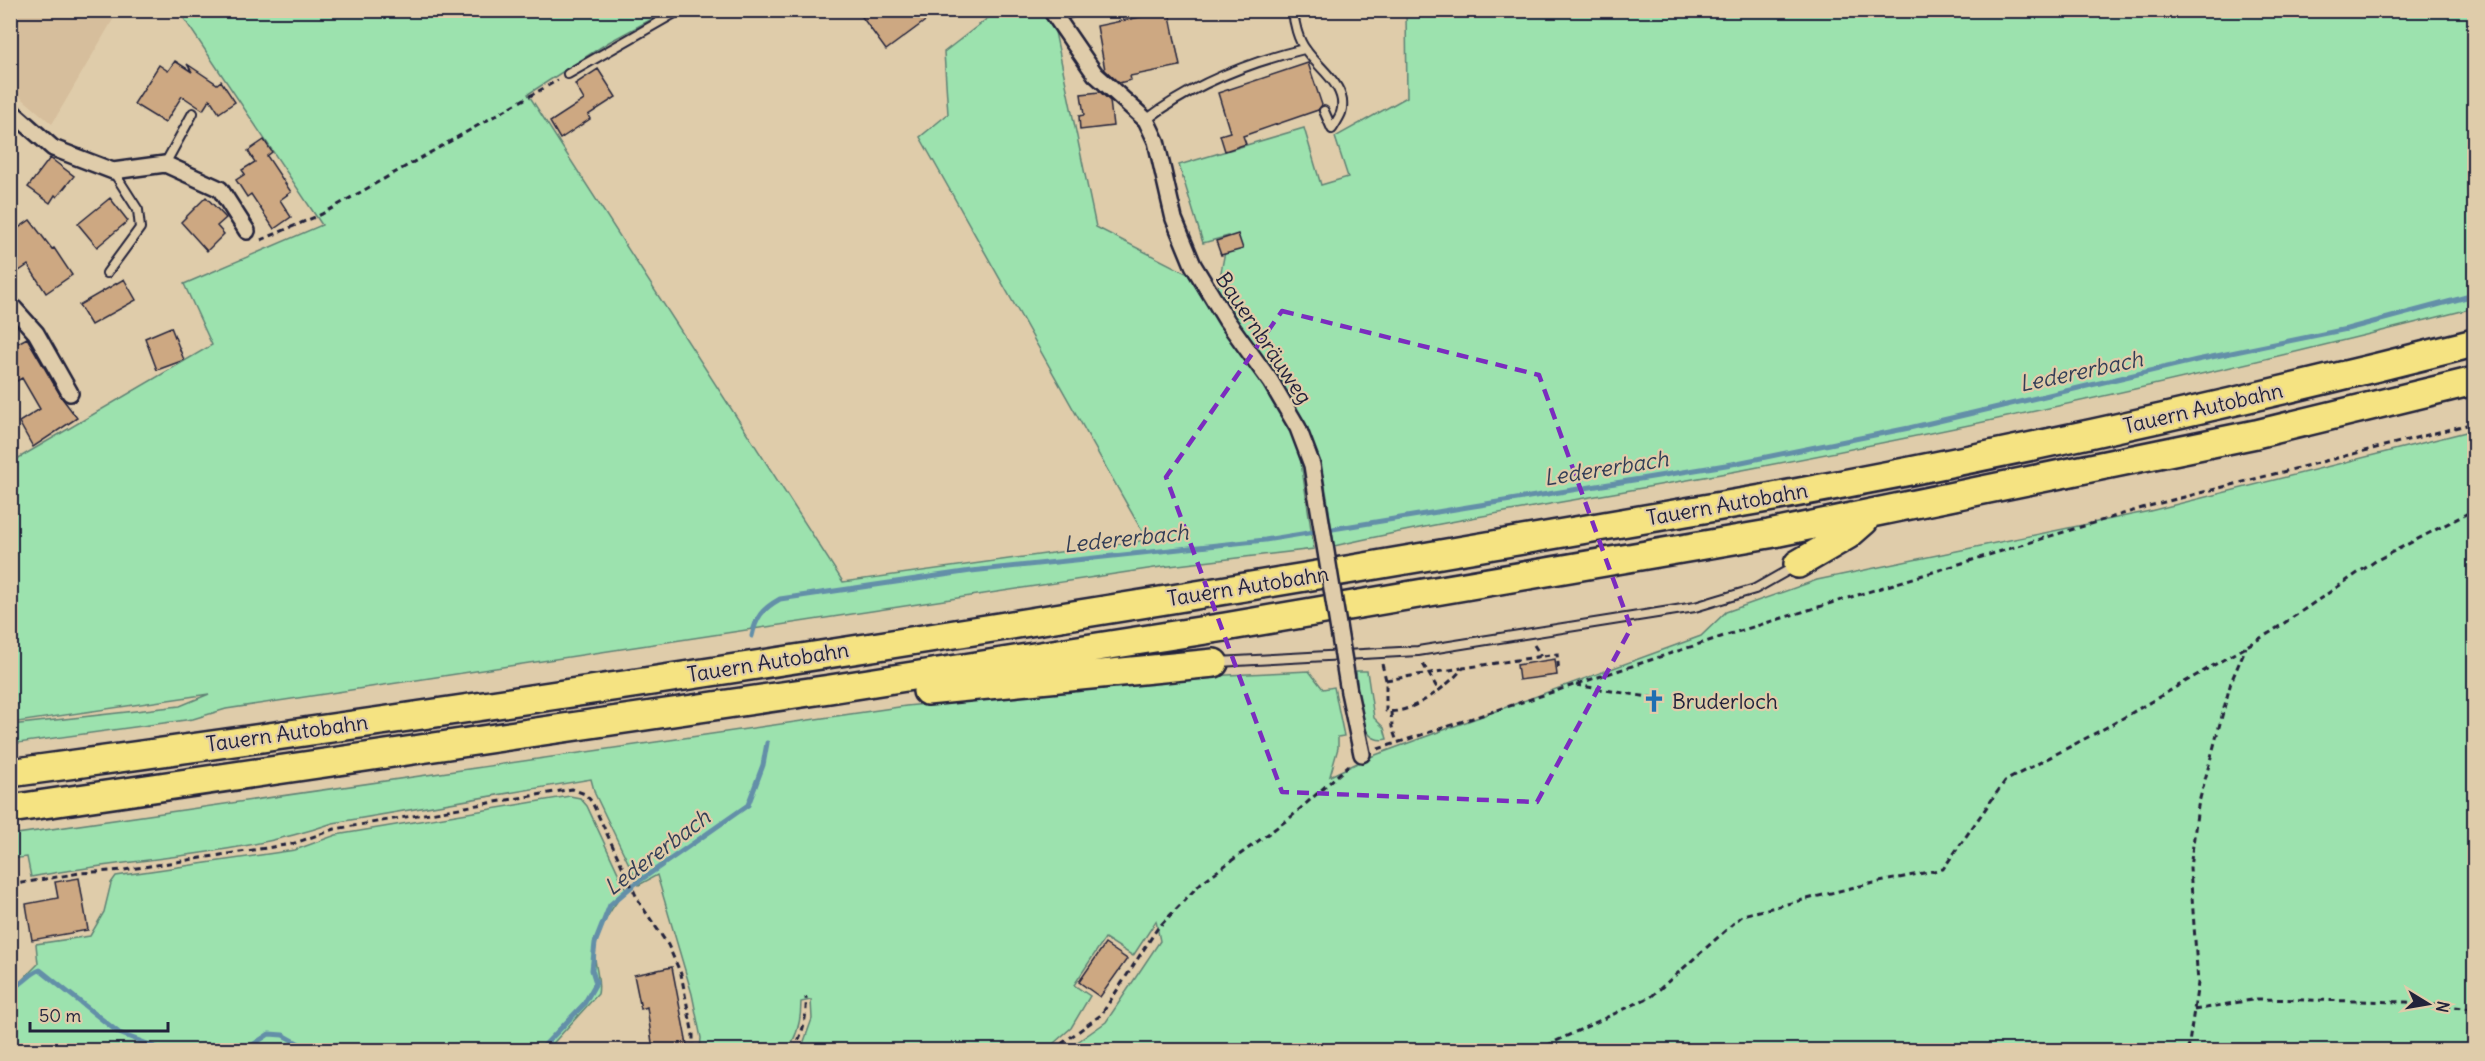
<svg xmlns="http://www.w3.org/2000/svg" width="2485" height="1061" font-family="Delius,sans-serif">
<rect width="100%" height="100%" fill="#dfccaa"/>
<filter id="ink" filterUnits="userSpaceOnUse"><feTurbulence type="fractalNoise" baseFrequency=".0167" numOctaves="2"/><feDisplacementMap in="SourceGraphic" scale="12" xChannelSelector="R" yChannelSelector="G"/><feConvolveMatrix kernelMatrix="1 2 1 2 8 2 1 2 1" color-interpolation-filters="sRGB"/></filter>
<g filter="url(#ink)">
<path fill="#d6be9c" d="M18,11H118L52,124L11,89V28Z"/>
<path fill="#9ce2ae" stroke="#5f8274" stroke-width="1.5" d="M179,11H667L609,42L528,94L843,582L1147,540L920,137L948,114L944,52L997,11H1043L1054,27L1096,227L1194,277L1231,342L1285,416L1300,456L1314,549L1161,567L226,709L193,719L11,744V725L180,706L209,694L11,723L10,463L212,345L184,284L322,225Z
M1406,11H2474V308C2234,369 1992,423 1748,469C1610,495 1471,515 1334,546C1329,515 1327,482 1316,452C1294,394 1250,345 1217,293L1228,236L1203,243L1179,165L1304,128L1321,185L1348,177L1335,137L1407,97Z
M2474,430V1050H1066L1106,1022L1160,941L1156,921L1133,956L1105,938L1074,985L1090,996L1071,1028L1046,1050H801L812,1019L811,1000L801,1002C801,1019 798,1036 787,1050H700L701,1038L692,994L657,875L639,885L595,794L591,779L333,823C236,857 131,858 31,877L27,857L11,859L10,835L906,706L1207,676L1309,671L1323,689L1334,687L1344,736L1338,737V748L1330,776L1370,757L1701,636L1726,612L1817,580L2150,511Z
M1356,671H1367L1374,718L1384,728L1387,739C1356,747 1358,691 1356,671Z
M570,796L580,798L587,806L626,890C612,907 595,933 595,956C595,969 601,980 598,994L547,1050H11V988L15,987L38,964L36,944L90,936L104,912L111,883L116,876L295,850L336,835Z"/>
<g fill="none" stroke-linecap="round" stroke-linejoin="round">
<path stroke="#638fa8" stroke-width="5" d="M752,636C756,617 762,609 780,599L971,571L1265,540L1732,464L1909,428L2197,360L2347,329L2474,295
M10,987C23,986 28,974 40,970L119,1033L163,1050
M245,1050L269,1034L283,1035L310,1050
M358,1050H377
M540,1050L584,1004L596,983L592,970L595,943L610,905L632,886L748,805L763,765L767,743"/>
</g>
<path fill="#cda882" stroke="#22223b" stroke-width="1.5" d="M857,10H940L886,50Z
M1169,11L1180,66L1130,76L1131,80L1119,83L1105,70L1097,26Z
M175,61L192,72L187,64L217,84L221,81L235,102L219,113L210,99L203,110L182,96L165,123L134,104L159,65L168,71Z
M1308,63L1322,105L1318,110L1243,136L1246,144L1225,151L1220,135L1230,132L1218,93Z
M598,69L616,97L588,115L590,119L560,139L550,122L584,100L575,84Z
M1100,92L1110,101L1113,126L1080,130L1079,116L1084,115L1081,94Z
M264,140L272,152L267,156L291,192L280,200L291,217L274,229L251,194L247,197L236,180L245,174L242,170L255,162L248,151Z
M50,158L74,176L57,197L55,195L50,203L28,187Z
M206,197L226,218L217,226L224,234L207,251L181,222Z
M110,198L128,221L97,247L78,224Z
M30,220L52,249L54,248L72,275L46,293L28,265L10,277V234Z
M1238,234L1243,249L1221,255L1216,241Z
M124,279L136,300L91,325L79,305Z
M171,327L184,360L157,370L145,338Z
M27,338L62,398L77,418L33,447L19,422L40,409L22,378L10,385V347Z
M1555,659L1557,675L1519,680L1517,665Z
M79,878L88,930L32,940L26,904L58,898L55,882Z
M1105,944L1127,959L1100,997L1079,982Z
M672,967L688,1050H653L647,1007L641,1009L634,975Z"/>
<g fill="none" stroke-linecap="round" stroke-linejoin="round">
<g stroke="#22223b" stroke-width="12">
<path id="lane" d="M1293,10C1294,23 1298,40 1306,50C1318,68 1349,87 1341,113C1339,118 1335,124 1332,129L1324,111
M1056,17L1080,10
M568,74L680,10
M1146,120C1193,84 1246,63 1304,49
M165,164L193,113
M107,273L140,228L138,210L113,171
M1218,662L1418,651L1695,607L1755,589L1794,567"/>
</g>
<g stroke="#22223b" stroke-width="20">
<path id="street" d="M1051,10L1095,74L1146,120L1156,141L1174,219L1193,265L1227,321L1271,382L1298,428L1312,465L1317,497
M10,110L53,148L113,171L165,164L220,189L247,231
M10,304L36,333L70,393
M1349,692L1362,754"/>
</g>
<g stroke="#22223b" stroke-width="32">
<path id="highway" d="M1798,564L1848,535L1864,521
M927,691L1214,663
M10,773C459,712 907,644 1353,569C1489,545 1626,523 1762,499C2001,456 2239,403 2474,343
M10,809L830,689L1225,627L1769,534L2256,434L2474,381"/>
</g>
<path stroke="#22223b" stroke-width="3" stroke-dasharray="6 4.5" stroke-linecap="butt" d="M261,240L322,214L558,80
M1534,645L1541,656
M1382,664L1386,680V711C1410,716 1449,685 1463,668L1557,654L1559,672
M1423,664L1439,691
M1386,680L1462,668
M1576,685L1654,698
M1391,712L1392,727L1397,742
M1378,749L1730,634L2149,506L2474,423
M10,885L80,873L124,870L292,844L335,829L572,789L585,794L592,802L639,902L668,945L681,974L693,1035V1050
M2194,1010L2257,999L2406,1002L2474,1009
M794,1050C803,1032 807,1018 806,997
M1053,1050L1101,1015L1157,929L1201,883L1291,817L1349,765
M1537,1050L1652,996L1743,915L1855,887L1943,869L2005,781L2109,726L2271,632L2377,560L2474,510
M2188,1050L2198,983L2190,868L2198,806L2231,682L2246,647"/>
<use href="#lane" stroke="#dfccaa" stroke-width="8"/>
<use href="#street" stroke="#dfccaa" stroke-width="15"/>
<use href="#highway" stroke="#f5e382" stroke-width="27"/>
<g stroke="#22223b" stroke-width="20" stroke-linecap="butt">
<path id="street-bridge" d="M1317,497L1349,692"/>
</g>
<use href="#street-bridge" stroke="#dfccaa" stroke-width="15"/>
</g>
</g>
<path fill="none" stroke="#7b2cbf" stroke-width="4.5" stroke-dasharray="12 8" stroke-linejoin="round" d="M1282,311L1539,375L1631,628L1537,802L1282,792L1166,477Z"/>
<defs>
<g id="church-bare" transform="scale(1.8)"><path d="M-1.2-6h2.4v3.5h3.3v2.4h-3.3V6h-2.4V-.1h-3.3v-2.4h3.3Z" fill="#1f6fb2" stroke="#dfccaa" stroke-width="2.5" paint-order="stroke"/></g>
</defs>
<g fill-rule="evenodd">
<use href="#church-bare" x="1654" y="701"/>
</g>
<g text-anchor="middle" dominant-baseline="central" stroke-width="4.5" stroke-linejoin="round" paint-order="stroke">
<g font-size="21" fill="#22223b" stroke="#dfccaa">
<text transform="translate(1264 338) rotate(56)">Bauernbräuweg</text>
<text transform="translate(2203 408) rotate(-13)">Tauern Autobahn</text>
<text transform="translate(1727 504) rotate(-10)">Tauern Autobahn</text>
<text transform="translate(1248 586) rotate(-9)">Tauern Autobahn</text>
<text transform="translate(768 662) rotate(-9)">Tauern Autobahn</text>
<text transform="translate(287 733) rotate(-8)">Tauern Autobahn</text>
</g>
<g font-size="21" fill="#22223b" stroke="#dfccaa" text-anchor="start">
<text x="1672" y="701">Bruderloch</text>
</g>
<g font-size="22" font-style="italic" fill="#323d56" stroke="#dfccaa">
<text transform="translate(2081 371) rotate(-12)">Ledererbach</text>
<text transform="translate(1606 468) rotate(-9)">Ledererbach</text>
<text transform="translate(1126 538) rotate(-6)">Ledererbach</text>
<text transform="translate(657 852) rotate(-37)">Ledererbach</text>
</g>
</g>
<rect width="2485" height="1061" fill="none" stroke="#dfccaa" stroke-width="36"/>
<rect x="18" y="18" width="2449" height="1025" fill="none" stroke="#22223b" stroke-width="2" filter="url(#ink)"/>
<g transform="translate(2428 1004) rotate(101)" stroke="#dfccaa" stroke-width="4.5" paint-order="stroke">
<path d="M0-4.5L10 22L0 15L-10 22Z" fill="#22223b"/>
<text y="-9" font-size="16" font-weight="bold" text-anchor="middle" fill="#22223b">N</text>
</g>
<path d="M30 1022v9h138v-9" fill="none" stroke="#22223b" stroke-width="3"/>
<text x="39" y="1022" font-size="18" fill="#22223b" stroke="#dfccaa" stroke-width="4.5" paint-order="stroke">50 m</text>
</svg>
